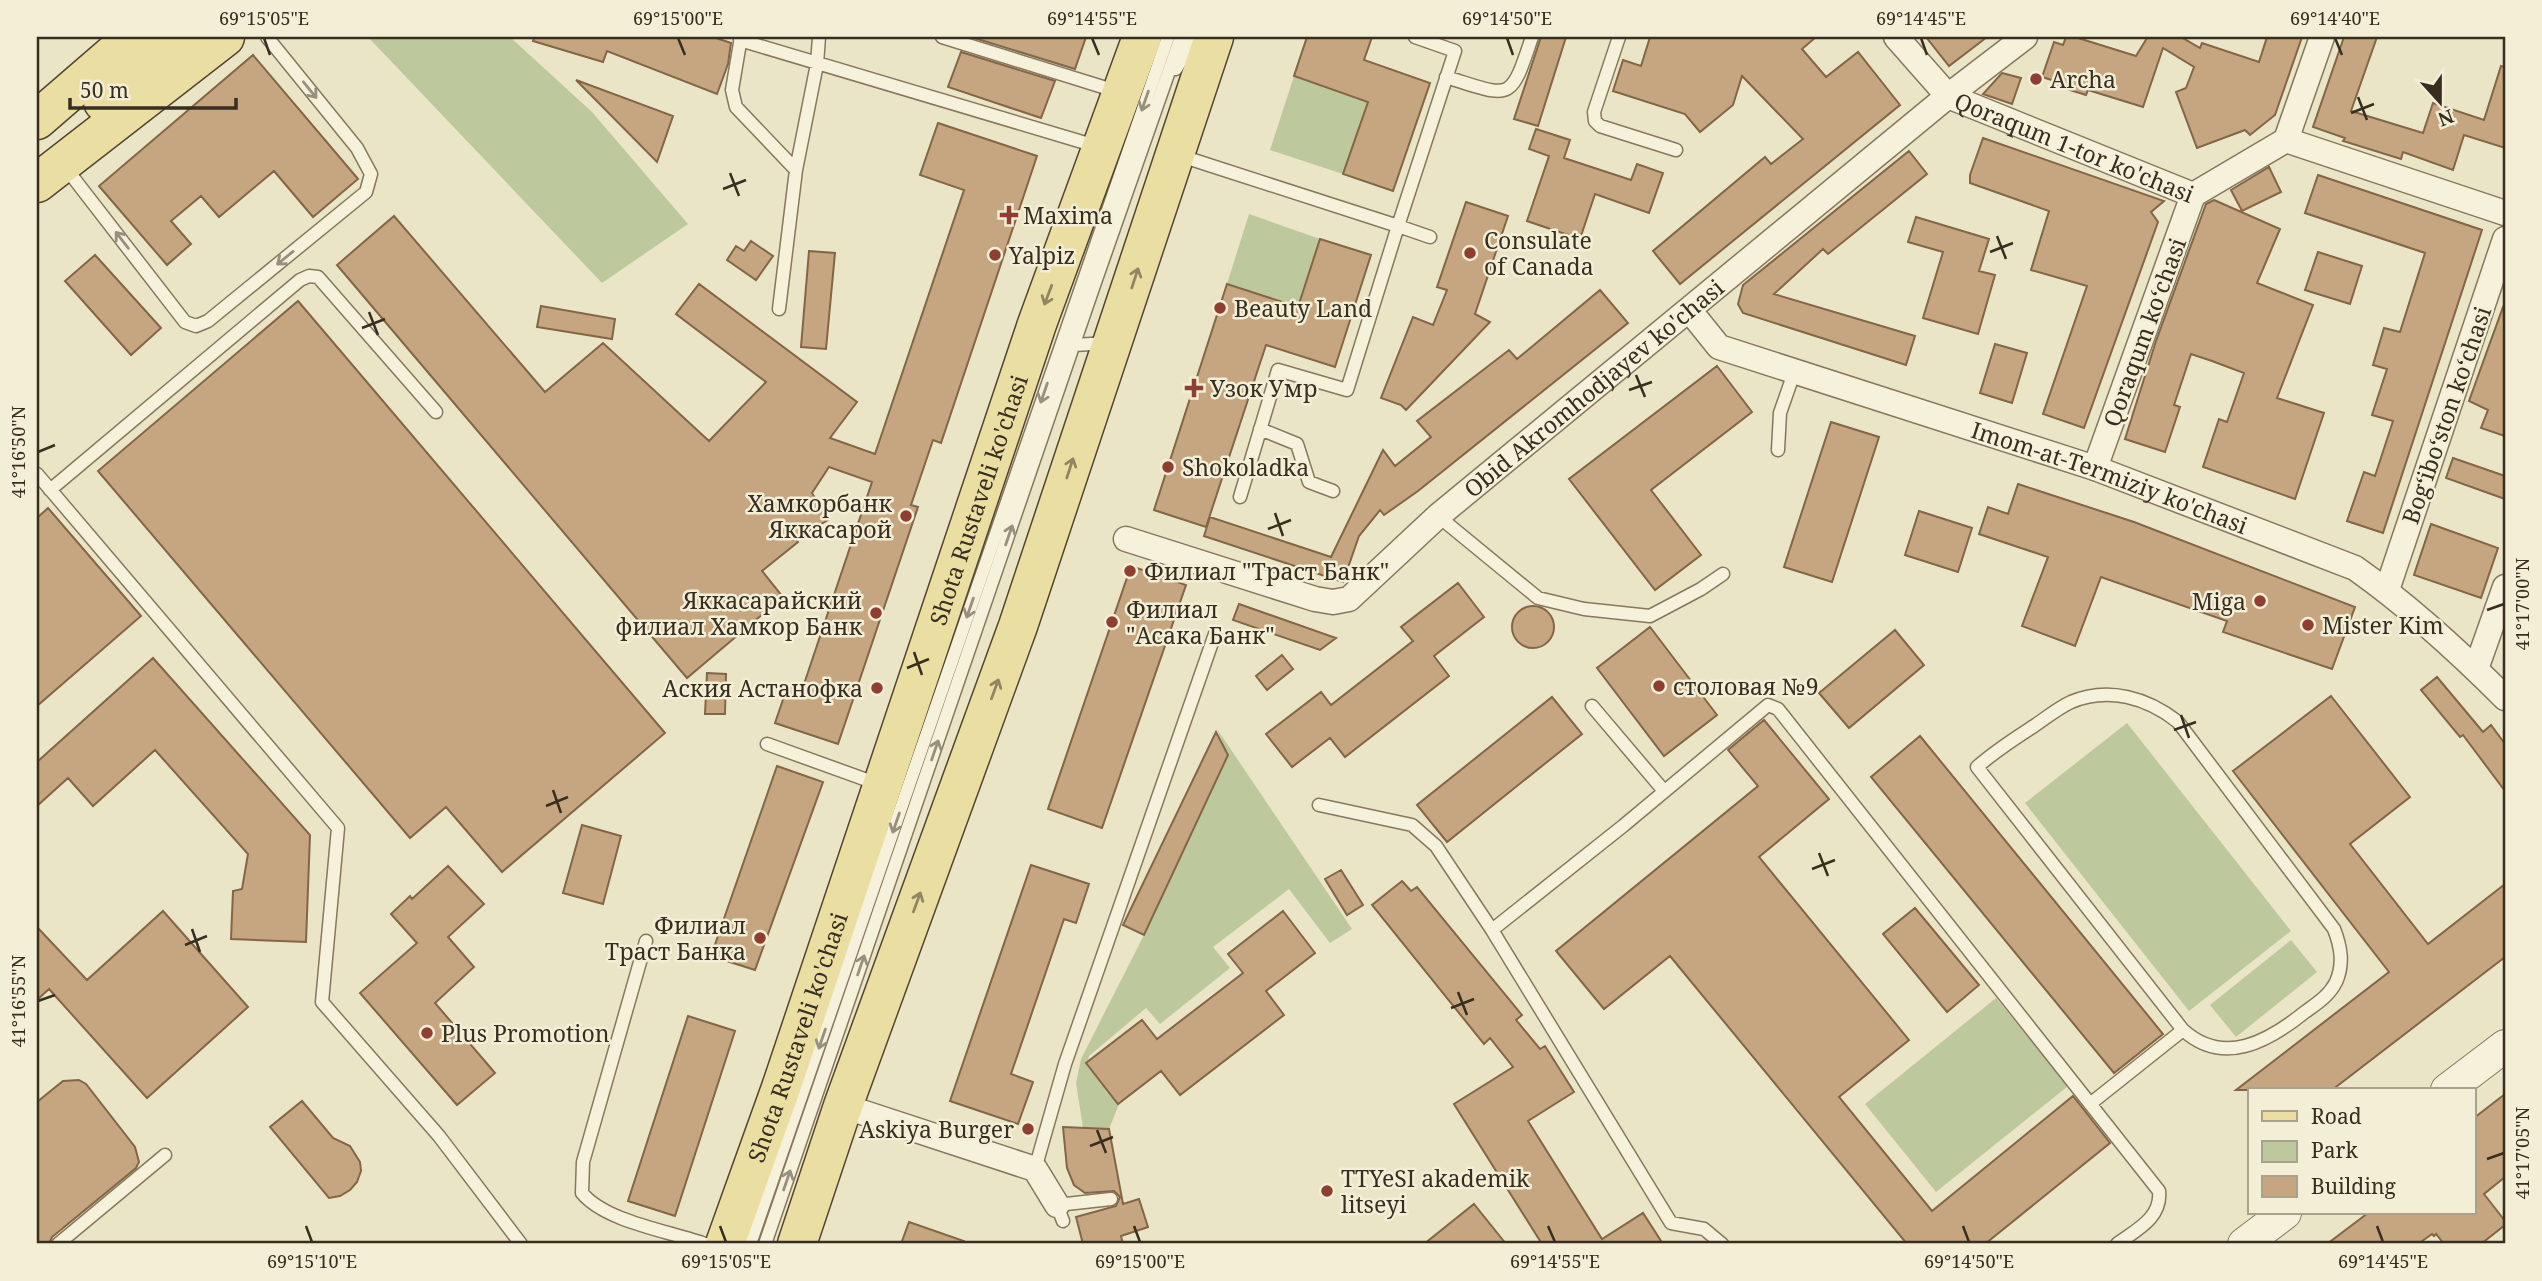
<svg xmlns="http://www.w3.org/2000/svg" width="2542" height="1281" font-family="'Noto Serif',serif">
<rect width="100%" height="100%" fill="#ebe5c7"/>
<path fill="#bdc89c" d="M368,37H510L592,112L688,224L602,283Z
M1294,76L1368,102L1343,174L1270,150Z
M1249,214L1320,239L1298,307L1227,284Z
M2127,723L2291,931L2189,1011L2025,803Z
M1217,729L1352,929L1330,943L1289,889L1213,947L1230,968L1160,1024L1146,1008L1089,1056L1087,1066L1119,1104L1109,1129L1083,1128L1076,1083L1081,1059L1144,935L1228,756Z
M2291,940L2317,972L2236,1037L2210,1005Z
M1996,998L2068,1086L1936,1192L1865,1104Z"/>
<path fill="#c6a680" stroke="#826645" stroke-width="2" d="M534,37H713L731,43L728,64L717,94L607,51L603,62L533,41Z
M971,37H1086L1075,69Z
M1307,37H1372L1364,60L1430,83L1393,191L1343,174L1368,102L1294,76Z
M1541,37H1566L1538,126L1514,119Z
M1650,37H1816L1802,49L1826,77L1858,52L1900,105L1680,284L1653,251L1765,157L1771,164L1803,139L1742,76L1733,105L1700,132L1685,114L1613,91L1623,60L1641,66Z
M1926,37H1987L1949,66Z
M2066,37H2075L2136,56L2147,38L2144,37H2181L2200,48L2202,43L2259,62L2267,37H2302L2275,115L2250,135L2245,130L2197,148L2176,92L2186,88L2194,67L2163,48L2143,107L2088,90L2086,95L2054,85L2055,81L2042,77L2054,42L2063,45Z
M2344,37H2377L2351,111L2423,133L2433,103L2484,120L2501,66L2505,67V148L2464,135L2453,170L2403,152L2401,159L2343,141L2345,138L2313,127Z
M961,52L1055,81L1041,118L948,87Z
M253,55L358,179L313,217L274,171L219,217L201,196L171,221L191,244L167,265L99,186Z
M2002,73L2021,78L2012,104L1983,94Z
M576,80L673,116L657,162Z
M938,123L1037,156L941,443L933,440L911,505L918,507L838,744L775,723L788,685L802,690L872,482L829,467L812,493L828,520L796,539L798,542L762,571L783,597L687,678L337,265L394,216L545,392L603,343L709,441L766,382L676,314L699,284L857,402L830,438L875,454L964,190L920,175Z
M1536,129L1570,140L1564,158L1631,180L1637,164L1663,173L1649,213L1595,194L1580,239L1527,221L1549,156L1529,149Z
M1983,138L2164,201L2151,212L2158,222L2084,428L2043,414L2087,286L2031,270L2049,211L1970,183V175Z
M1909,151L1927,174L1828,254L1823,249L1774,294L1915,336L1906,365L1743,313L1738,304L1743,285Z
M2269,167L2281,192L2242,211L2231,190Z
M2318,175L2482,230L2383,533L2347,521L2364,472L2375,476L2393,421L2372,415L2387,369L2373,365L2384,328L2400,332L2425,253L2305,213Z
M2214,200L2280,229L2257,283L2313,305L2277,398L2324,413L2295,499L2203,467L2219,419L2227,422L2244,373L2212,361L2191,354L2174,405L2180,407L2165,452L2125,439L2156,341L2202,215L2206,204Z
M1466,202L1508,216L1475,314L1490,322L1406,410L1401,405L1381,398L1413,317L1433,325L1447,290L1437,287Z
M1916,217L1989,239L1979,271L1995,275L1978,334L1923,318L1943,252L1908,242Z
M1320,239L1371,255L1335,367L1266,345L1206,527L1154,510L1227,284L1298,307Z
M751,241L773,256L756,280L727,260L736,246L744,251Z
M809,251L835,253L826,349L801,347Z
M2318,252L2362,266L2350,304L2305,290Z
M95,255L161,328L131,355L65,281Z
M1600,290L1628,323L1418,491L1384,515L1380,510L1359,536L1343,582L1204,536L1210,517L1331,557L1383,450L1395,466L1431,437L1417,421L1509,350L1517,359Z
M298,301L665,733L502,872L446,807L410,838L98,471Z
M541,306L615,319L612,339L537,327Z
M2503,307L2505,308V436L2481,428L2488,410L2469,401Z
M1995,344L2027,353L2012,403L1980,393Z
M1717,366L1752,412L1651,490L1701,555L1655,590L1569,479Z
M1831,422L1879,437L1832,582L1784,567Z
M2453,458L2505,476V499L2446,478Z
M2018,484L2134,522L2355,607L2332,669L2223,632L2227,621L2101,577L2075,646L2022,626L2048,557L1979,534L1988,507L2008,514Z
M48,508L141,616L37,706V518Z
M1919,511L1972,528L1958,572L1905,555Z
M2431,524L2498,548L2481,598L2414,575Z
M1131,566L1186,585L1102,828L1048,809Z
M1458,583L1484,617L1434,656L1449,676L1345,757L1330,738L1292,767L1266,734L1321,692L1331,705L1413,641L1401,627Z
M1239,604L1336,638L1320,650L1233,620Z
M1512 627a21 21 0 1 1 42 0a21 21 0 1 1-42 0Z
M1650,627L1717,715L1664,756L1597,668Z
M1895,630L1924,665L1849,728L1819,693Z
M1282,655L1293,669L1267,690L1256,676Z
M153,658L310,835L306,942L231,939L233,891L242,889L248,854L155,750L93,806L68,778L37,806V762Z
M707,673L726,674L725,714H705Z
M2437,677L2483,732L2491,725L2505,744V791L2463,735L2460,737L2421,690Z
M2331,696L2410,797L2350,844L2428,944L2505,884V957L2332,1090H2236L2389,972L2233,771Z
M1552,697L1582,734L1447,842L1417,805Z
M1764,720L1829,799L1759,857L1909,1040L1839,1097L1932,1211L2073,1096L2110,1143L1985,1244H1907L1670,956L1604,1009L1556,951L1758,786L1728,750Z
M1216,732L1228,755L1144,935L1123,925Z
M1920,736L2163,1034L2114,1073L1871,777Z
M777,766L823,782L755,970L711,956Z
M582,825L621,836L603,904L563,893Z
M1031,865L1089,884L1076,923L1064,919L1011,1074L1033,1082L1018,1124L950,1101Z
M448,866L484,904L448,937L474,967L435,1003L495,1073L457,1105L360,993L417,943L391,914L410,896L412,899Z
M1341,870L1363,905L1347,915L1325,879Z
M1402,881L1411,891L1417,887L1522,1015L1516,1020L1540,1049L1545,1046L1574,1092L1528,1121L1602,1239L1643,1213L1663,1244H1542L1454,1104L1513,1067L1490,1038L1484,1044L1372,905Z
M1915,908L1979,985L1947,1012L1883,934Z
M163,911L248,1007L147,1098L49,989L37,1000V927L87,980Z
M1283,911L1315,953L1266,991L1284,1015L1180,1095L1161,1071L1118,1104L1086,1063L1142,1020L1157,1039L1243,973L1228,954Z
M688,1016L735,1031L675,1216L628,1201Z
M79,1080L86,1084L135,1147L139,1162L136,1168L52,1237L49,1244H37V1102L63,1081Z
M2505,1094V1177L2484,1194L2505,1221V1225L2481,1244H2444L2436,1234L2434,1236L2432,1234L2418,1244H2327L2368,1213H2474V1118Z
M302,1101L333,1138L350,1146L360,1162L361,1171L357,1182L350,1190L340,1196L329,1198L270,1127Z
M1063,1127L1109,1129L1123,1204L1139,1199L1148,1227L1121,1236L1123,1244H1083L1076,1217L1116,1206L1120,1197L1114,1191L1085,1193L1074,1185L1067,1168Z
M1474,1204L1506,1244H1424Z
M909,1222L964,1241L963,1244H901Z"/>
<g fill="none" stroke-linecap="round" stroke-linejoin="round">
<g stroke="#85785e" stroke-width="15">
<path id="service" d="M741,37L732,90L736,107L796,170L779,309
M942,37L1119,92
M1619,37L1594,112L1595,121L1600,126L1676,150
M740,40L1099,147
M1176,69L1195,37
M1446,77C1511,97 1510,104 1532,37
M1178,155L1398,226L1455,51L1415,37
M65,167L185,322L196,326L208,321L366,192L371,174L357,148L267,37
M796,170L817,64L819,37
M1071,339L1074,345L1108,343
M1260,429L1297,444L1309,482L1333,491
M1778,450L1780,413L1794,373
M37,474L338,828L322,1002L439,1136L521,1244
M50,490L300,280L309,276L318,277L436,412
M1240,497L1278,370L1347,390L1398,226L1430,237
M1438,516L1538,598L1584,609L1650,616L1701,589L1723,574
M1592,706L1664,791
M767,744L878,784
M1319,805L1412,825L1436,846L1492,930L1671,1223L1704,1229L1722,1244
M1492,930L1623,826L1768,705L1778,709L2159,1191C2162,1218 2136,1230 2117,1244
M646,941L583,1162L582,1193C606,1222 669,1231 705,1244
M2090,1104L2183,1030C2224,1067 2269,1041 2305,1012C2316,1004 2329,996 2336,982C2344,964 2341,947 2334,929L2178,722C2148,698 2108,686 2071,702C2058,708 2046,718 2034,726C2014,739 1995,751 1977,767L2183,1030
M1035,1169L1065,1064L1215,634
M1063,1221L1057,1205L1111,1199
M58,1244L165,1155
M750,1244L1168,37
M765,1244L1092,291L1181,37"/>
</g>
<g stroke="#85785e" stroke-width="27">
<g id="minor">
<path id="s1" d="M1896,37L1948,96L2193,195L2286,140L2505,213"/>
<path d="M2286,140L2322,37"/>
<path id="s2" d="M1690,311L1719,347L2095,468L2355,568C2409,606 2458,651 2505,698"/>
<path d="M2095,468L2193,195"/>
<path id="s3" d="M1126,539L1315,599L1333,602L1349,599L1438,516L1948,96L2025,37"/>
<path d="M2387,590L2505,239"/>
<path d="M2476,669L2505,587"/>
<path d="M843,1106L1035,1169L1057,1205"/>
</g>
</g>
<g stroke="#85785e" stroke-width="34">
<path id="tertiary" d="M2447,1090L2505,1046
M2244,1244L2285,1213"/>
</g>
<g stroke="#534631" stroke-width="41">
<g id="primary">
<path d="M103,102L178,37"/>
<path d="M37,120L133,37"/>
<path d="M37,183L225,37"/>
<path id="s4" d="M725,1244L782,1085L1037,324L1142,37"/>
<path d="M797,1244L843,1106L1018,626L1214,37"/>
</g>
</g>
<use href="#service" stroke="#f6f1da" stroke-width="12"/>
<use href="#minor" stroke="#f6f1da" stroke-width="24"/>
<use href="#tertiary" stroke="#f6f1da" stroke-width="32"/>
<use href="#primary" stroke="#ebdea2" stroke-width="38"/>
</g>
<defs><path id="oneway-shaft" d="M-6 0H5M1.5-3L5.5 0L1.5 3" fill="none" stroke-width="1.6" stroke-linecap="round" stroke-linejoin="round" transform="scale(1.75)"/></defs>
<g stroke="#96907d">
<use href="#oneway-shaft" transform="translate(310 90) rotate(51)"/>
<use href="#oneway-shaft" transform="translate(1145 101) rotate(109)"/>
<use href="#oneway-shaft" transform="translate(122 240) rotate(-128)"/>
<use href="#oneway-shaft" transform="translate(285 258) rotate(141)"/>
<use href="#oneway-shaft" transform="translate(1044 393) rotate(109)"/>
<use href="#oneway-shaft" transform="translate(1009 535) rotate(-71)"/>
<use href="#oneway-shaft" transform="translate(970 608) rotate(109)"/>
<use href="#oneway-shaft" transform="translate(935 750) rotate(-71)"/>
<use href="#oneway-shaft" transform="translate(896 823) rotate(109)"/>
<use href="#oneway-shaft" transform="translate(861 965) rotate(-71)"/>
<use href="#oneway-shaft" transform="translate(822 1039) rotate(109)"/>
<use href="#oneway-shaft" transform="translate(787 1180) rotate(-71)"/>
</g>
<g stroke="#918661">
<use href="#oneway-shaft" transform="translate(1135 278) rotate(-72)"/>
<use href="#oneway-shaft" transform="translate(1048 295) rotate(111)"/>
<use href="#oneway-shaft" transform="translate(1070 468) rotate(-72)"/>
<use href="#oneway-shaft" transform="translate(995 689) rotate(-70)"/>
<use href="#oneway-shaft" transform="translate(917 902) rotate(-70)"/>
</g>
<path fill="none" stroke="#372e20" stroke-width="2.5" d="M264,38L270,55M678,38L685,55M1092,38L1099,55M1507,38L1513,55M1921,38L1927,55M2335,38L2342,55M2358,97L2367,120M2351,113L2374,104M730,173L739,196M723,189L746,180M1997,236L2006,259M1990,252L2013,243M369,312L378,335M362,328L385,319M1636,375L1645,397M1629,390L1652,382M38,452L55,445M1275,513L1283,536M1268,529L1291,520M2487,610L2504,604M914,652L922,675M907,668L929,659M2181,715L2189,738M2174,730L2196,722M553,790L561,813M546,806L568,797M1819,853L1828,876M1812,869L1835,860M192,929L200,952M185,945L207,936M1458,992L1467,1015M38,1001L55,995M1451,1008L1474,999M1097,1130L1106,1153M1090,1146L1113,1137M2487,1159L2504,1153M306,1226L312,1242M720,1226L726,1242M1134,1226L1140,1242M1548,1226L1555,1242M1963,1226L1969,1242M2377,1226L2383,1242"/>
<g fill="#8f3e32" stroke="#f3eed6" stroke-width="2.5">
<circle cx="2036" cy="79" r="7"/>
<path d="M1005.5 204.5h7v7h7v7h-7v7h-7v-7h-7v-7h7z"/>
<circle cx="1470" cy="253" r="7"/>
<circle cx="995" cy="255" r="7"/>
<circle cx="1220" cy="308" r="7"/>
<path d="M1190.5 377.5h7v7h7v7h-7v7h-7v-7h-7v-7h7z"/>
<circle cx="1168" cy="467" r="7"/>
<circle cx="906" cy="516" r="7"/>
<circle cx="1130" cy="571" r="7"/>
<circle cx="2260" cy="601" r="7"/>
<circle cx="876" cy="613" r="7"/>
<circle cx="1112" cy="622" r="7"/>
<circle cx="2308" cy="625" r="7"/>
<circle cx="1659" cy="686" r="7"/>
<circle cx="877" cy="688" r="7"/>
<circle cx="760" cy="938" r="7"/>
<circle cx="427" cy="1033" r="7"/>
<circle cx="1028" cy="1129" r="7"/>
<circle cx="1327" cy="1191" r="7"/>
</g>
<g text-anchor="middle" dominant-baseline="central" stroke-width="5" stroke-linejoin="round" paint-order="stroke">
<g font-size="23" fill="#372e20" stroke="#f3eed6" text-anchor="start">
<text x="2050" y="79">Archa</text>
<text x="1023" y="215">Maxima</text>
<text x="1484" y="240">Consulate<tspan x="1484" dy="26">of Canada</tspan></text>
<text x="1009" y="255">Yalpiz</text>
<text x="1234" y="308">Beauty Land</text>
<text x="1210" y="388">Узок Умр</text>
<text x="1182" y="467">Shokoladka</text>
<text x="892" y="503" text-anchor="end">Хамкорбанк<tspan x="892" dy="26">Яккасарой</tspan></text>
<text x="1144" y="571">Филиал "Траст Банк"</text>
<text x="862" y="600" text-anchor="end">Яккасарайский<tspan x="862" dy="26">филиал Хамкор Банк</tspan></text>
<text x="2246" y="601" text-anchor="end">Miga</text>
<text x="1126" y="609">Филиал<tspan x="1126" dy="26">"Асака Банк"</tspan></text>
<text x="2322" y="625">Mister Kim</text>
<text x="1673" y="686">столовая №9</text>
<text x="863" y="688" text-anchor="end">Аския Астанофка</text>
<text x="746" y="925" text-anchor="end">Филиал<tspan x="746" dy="26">Траст Банка</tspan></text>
<text x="441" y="1033">Plus Promotion</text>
<text x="1014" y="1129" text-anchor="end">Askiya Burger</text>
<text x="1341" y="1178">TTYeSI akademik<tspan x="1341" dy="26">litseyi</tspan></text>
</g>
<g font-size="23" fill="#372e20" stroke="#f3eed6">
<text stroke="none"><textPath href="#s1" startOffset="215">Qoraqum 1-tor ko'chasi</textPath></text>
<text transform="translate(2144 332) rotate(-70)">Qoraqum koʻchasi</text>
<text stroke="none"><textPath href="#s3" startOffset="556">Obid Akromhodjayev ko'chasi</textPath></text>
<text transform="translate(2446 415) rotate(-71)">Bogʻiboʻston koʻchasi</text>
<text stroke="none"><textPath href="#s2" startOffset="458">Imom-at-Termiziy ko'chasi</textPath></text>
<text stroke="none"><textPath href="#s4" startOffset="786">Shota Rustaveli ko'chasi</textPath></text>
<text stroke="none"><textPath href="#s4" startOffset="219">Shota Rustaveli ko'chasi</textPath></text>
</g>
</g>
<rect width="2542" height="1281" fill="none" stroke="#f3eed6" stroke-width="77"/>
<rect x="2248" y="1088" width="228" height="126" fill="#f3eed6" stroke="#a8a18d" stroke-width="2"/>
<rect x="2262" y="1111" width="35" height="10" fill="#ebdea2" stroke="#a8a18d" stroke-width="2"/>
<text x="2311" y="1124" font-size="21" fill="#372e20">Road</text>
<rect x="2262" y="1141" width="35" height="21" fill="#bdc89c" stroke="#a8a18d" stroke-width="2"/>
<text x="2311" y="1158" font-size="21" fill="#372e20">Park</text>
<rect x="2262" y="1176" width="35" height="21" fill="#c6a680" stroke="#a8a18d" stroke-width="2"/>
<text x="2311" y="1194" font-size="21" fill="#372e20">Building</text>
<g transform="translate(2440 102) rotate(159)" stroke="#f3eed6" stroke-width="5" paint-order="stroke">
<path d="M0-5L12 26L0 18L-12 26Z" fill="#372e20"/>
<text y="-10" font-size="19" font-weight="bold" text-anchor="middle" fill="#372e20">N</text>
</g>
<path d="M70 98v10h166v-10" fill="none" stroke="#372e20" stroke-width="3.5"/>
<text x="80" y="98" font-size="21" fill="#372e20" stroke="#f3eed6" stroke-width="5" paint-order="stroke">50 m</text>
<rect x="38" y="38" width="2466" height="1204" fill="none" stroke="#372e20" stroke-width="2.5"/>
<g font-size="18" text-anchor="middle" fill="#372e20">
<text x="264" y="25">69°15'05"E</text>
<text x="678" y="25">69°15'00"E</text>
<text x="1092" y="25">69°14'55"E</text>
<text x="1507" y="25">69°14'50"E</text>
<text x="1921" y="25">69°14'45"E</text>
<text x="2335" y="25">69°14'40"E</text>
<text transform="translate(19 452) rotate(-90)" y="6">41°16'50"N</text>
<text transform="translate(2523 604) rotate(-90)" y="6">41°17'00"N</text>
<text transform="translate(19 1001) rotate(-90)" y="6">41°16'55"N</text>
<text transform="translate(2523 1153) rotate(-90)" y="6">41°17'05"N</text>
<text x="312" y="1268">69°15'10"E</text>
<text x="726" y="1268">69°15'05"E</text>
<text x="1140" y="1268">69°15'00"E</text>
<text x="1555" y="1268">69°14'55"E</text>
<text x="1969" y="1268">69°14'50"E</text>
<text x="2383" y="1268">69°14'45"E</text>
</g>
</svg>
